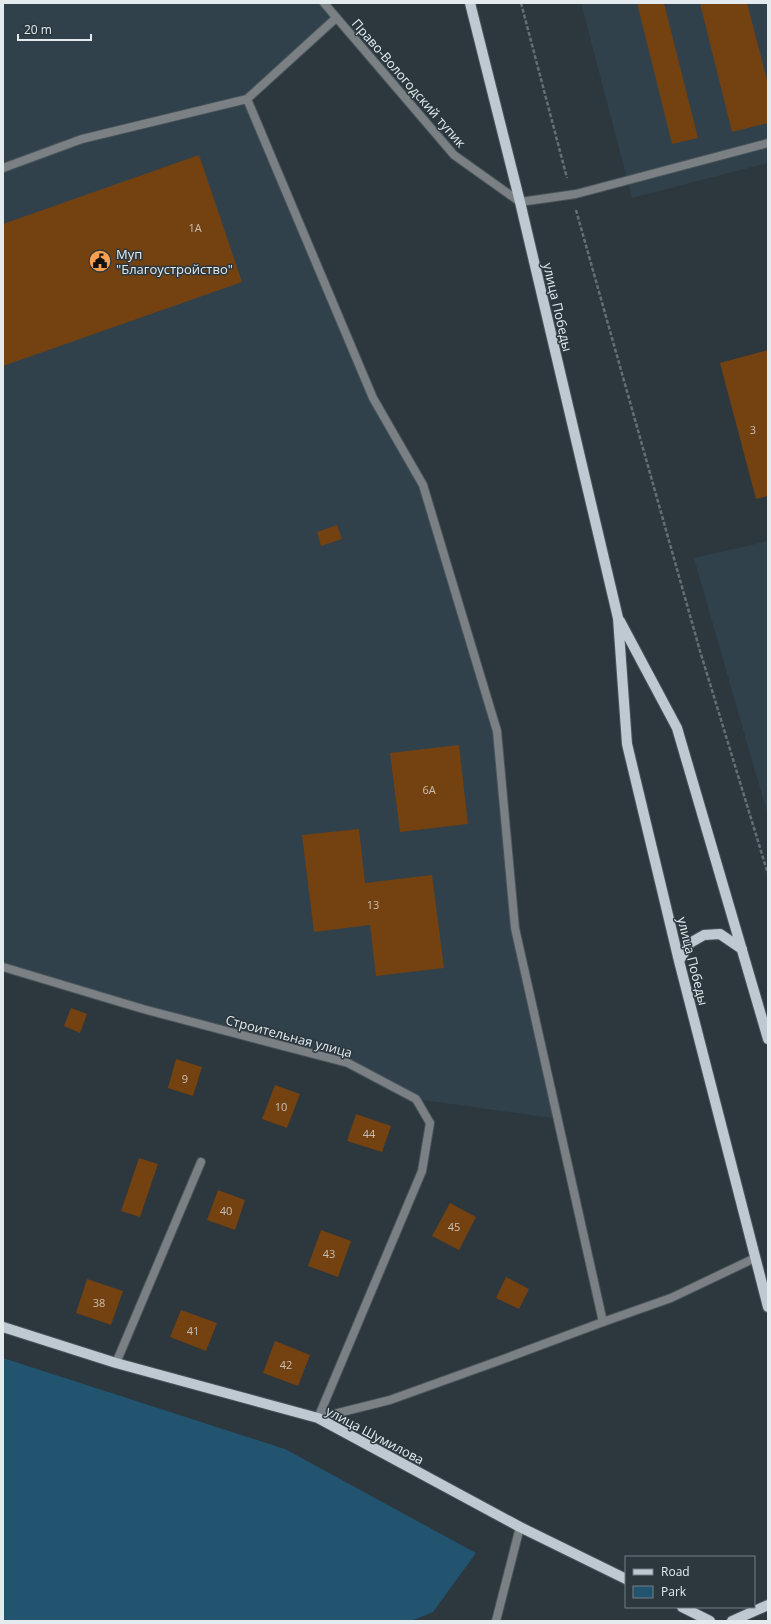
<svg xmlns="http://www.w3.org/2000/svg" width="771" height="1624" font-family="'Open Sans',sans-serif">
<rect width="100%" height="100%" fill="#2c373e"/>
<path fill="#30414c" d="M3,3H323L336,18L247,99L373,398L423,485L497,731L515,928L559,1119L416,1099L348,1063L3,967Z
M581,3H768V163L632,198Z
M768,541V816L694,558Z"/>
<path fill="#22536f" d="M3,1358L285,1449L476,1553L433,1612L411,1621H3Z"/>
<path fill="#744110" d="M637,3H664L698,138L672,144Z
M700,3H747L768,84V123L732,132Z
M199,155L242,282L3,366V224Z
M768,350V496L756,499L720,363Z
M337,525L342,539L321,546L317,532Z
M459,745L468,824L400,832L390,753Z
M359,829L365,883L432,875L444,968L376,976L370,925L314,932L302,835Z
M71,1008L87,1014L80,1033L64,1026Z
M176,1059L202,1067L193,1096L168,1088Z
M275,1085L300,1094L287,1128L262,1119Z
M356,1114L391,1126L382,1152L347,1141Z
M139,1158L158,1164L140,1217L121,1211Z
M218,1190L245,1200L235,1230L207,1220Z
M450,1203L476,1217L459,1250L432,1236Z
M321,1230L351,1241L338,1277L308,1266Z
M506,1277L529,1289L519,1309L496,1298Z
M87,1279L123,1291L111,1325L76,1313Z
M181,1310L217,1323L206,1351L170,1337Z
M275,1341L310,1355L298,1386L263,1373Z"/>
<g fill="none" stroke-linecap="round" stroke-linejoin="round">
<g stroke="#49545a" stroke-width="10">
<path id="lane" d="M324,3L454,155L520,202L576,194L768,143
M247,99L373,398L423,485L497,731L515,928L603,1322
M3,168L82,139L247,99L336,18
M496,1621L520,1527"/>
</g>
<g stroke="#49545a" stroke-width="10">
<path id="street" d="M3,967L143,1009L348,1063L416,1099L430,1123L422,1171L318,1418
M116,1363L201,1162
M318,1418L390,1400L501,1360L603,1322L671,1298L755,1258"/>
</g>
<g stroke="#49545a" stroke-width="12">
<path id="primary" d="M470,3L520,202L618,618L627,744L679,961L768,1307
M620,621L677,728L768,1039
M679,961L690,943L704,935L720,934L742,949
M3,1327L116,1363L318,1418L520,1527L626,1579
M682,1607L710,1621
M732,1621L768,1605"/>
</g>
<path stroke="#646f75" stroke-width="2.5" stroke-dasharray="4 2" stroke-linecap="butt" d="M521,3L567,178
M576,210L700,651L768,874"/>
<use href="#lane" stroke="#7a8083" stroke-width="8"/>
<use href="#street" stroke="#7a8083" stroke-width="8"/>
<use href="#primary" stroke="#bec9d1" stroke-width="10"/>
</g>
<defs>
<g id="civic-disc" transform="scale(1.15)"><circle r="9.5" fill="#fa9f4f" stroke="#2c373e"/><path d="M-.6-6.5H3V-4.5H.6V-3L4-1V1h2V6H-6V1h2V-1L-.6-3ZM-1.2 2.5V6h2.4V2.5Z" fill="#111"/></g>
</defs>
<g fill-rule="evenodd">
<use href="#civic-disc" x="100" y="261"/>
</g>
<g text-anchor="middle" dominant-baseline="central" stroke-width="3" stroke-linejoin="round" paint-order="stroke">
<g font-size="11" fill="#c7c0b7">
<text x="195" y="227">1А</text>
<text x="753" y="429">3</text>
<text x="429" y="789">6А</text>
<text x="373" y="904">13</text>
<text x="185" y="1078">9</text>
<text x="281" y="1106">10</text>
<text x="369" y="1133">44</text>
<text x="226" y="1210">40</text>
<text x="454" y="1226">45</text>
<text x="329" y="1253">43</text>
<text x="99" y="1302">38</text>
<text x="193" y="1330">41</text>
<text x="286" y="1364">42</text>
</g>
<g font-size="13" fill="#e3ebef" stroke="#2c373e">
<text transform="translate(409 83) rotate(49)">Право-Вологодский тупик</text>
<text transform="translate(558 307) rotate(77)">улица Победы</text>
<text transform="translate(693 961) rotate(76)">улица Победы</text>
<text transform="translate(289 1036) rotate(15)">Строительная улица</text>
<text transform="translate(375 1435) rotate(28)">улица Шумилова</text>
</g>
<g font-size="13" fill="#e3ebef" stroke="#2c373e" text-anchor="start">
<text x="116" y="254">Муп<tspan x="116" dy="15">"Благоустройство"</tspan></text>
</g>
</g>
<rect width="771" height="1624" fill="none" stroke="#e3ebef" stroke-width="8"/>
<rect x="625" y="1556" width="130" height="52" fill="#2c373e" stroke="#757f85"/>
<rect x="633" y="1569" width="20" height="6" fill="#bec9d1" stroke="#757f85"/>
<text x="661" y="1576" font-size="12" fill="#e3ebef">Road</text>
<rect x="633" y="1586" width="20" height="12" fill="#22536f" stroke="#757f85"/>
<text x="661" y="1596" font-size="12" fill="#e3ebef">Park</text>
<path d="M18 34v6h73v-6" fill="none" stroke="#e3ebef" stroke-width="2"/>
<text x="24" y="34" font-size="12" fill="#e3ebef" stroke="#2c373e" stroke-width="3" paint-order="stroke">20 m</text>
</svg>
